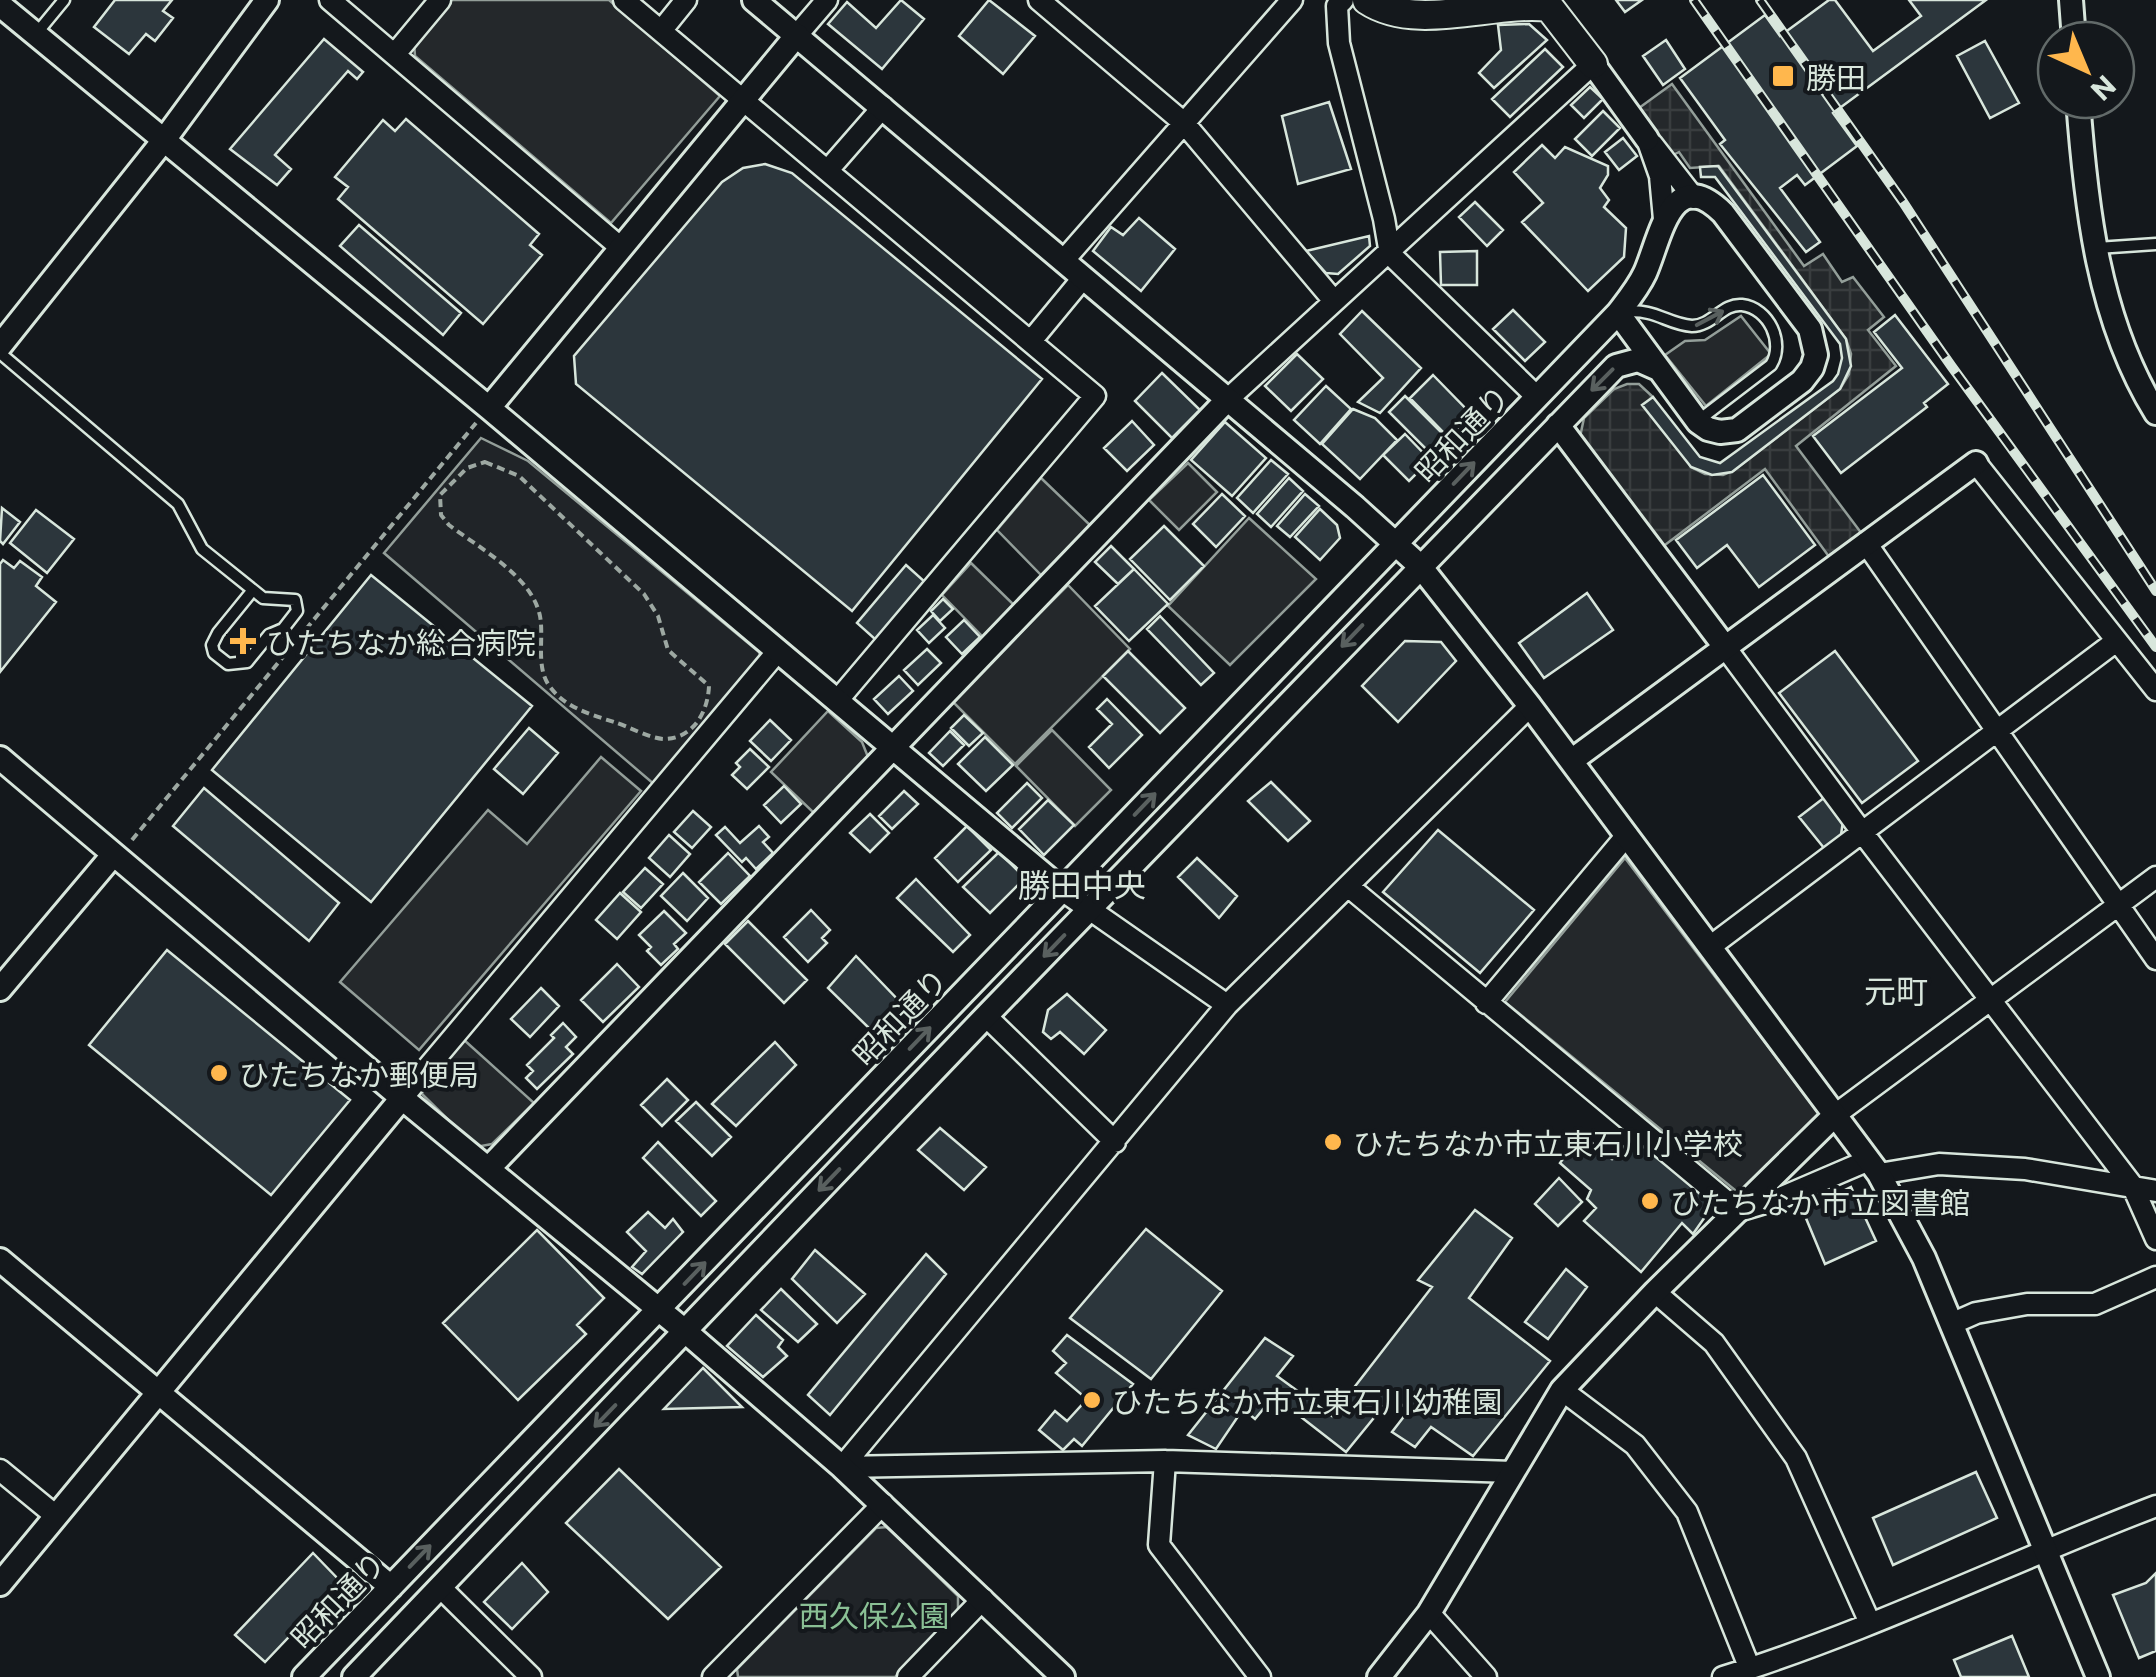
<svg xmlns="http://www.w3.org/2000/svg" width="2156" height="1677" font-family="Commissioner,'Noto Sans JP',sans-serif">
<defs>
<pattern id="plaza-grid" width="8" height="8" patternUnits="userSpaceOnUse" patternTransform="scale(2.5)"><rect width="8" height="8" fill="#24282b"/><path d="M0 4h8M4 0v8" fill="none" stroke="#393d3f"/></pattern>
</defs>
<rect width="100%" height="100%" fill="#14181c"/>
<path fill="#202428" stroke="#939e99" stroke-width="2.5" d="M481,438L528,461L759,652L763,662L655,785L384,553Z
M887,1527L958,1596V1611L895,1677H738L737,1669L876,1528Z"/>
<path fill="#24282b" stroke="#939e99" stroke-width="2.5" d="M450,0H609L720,96L611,223L415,56L414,42Z
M1741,316L1771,354L1706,406L1665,355L1685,341L1705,340Z
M1188,463L1217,492L1179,530L1149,500Z
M1041,478L1091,526L1042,576L997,530Z
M1249,518L1316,579L1230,665L1168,606Z
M971,563L1015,606L983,637L942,595Z
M1068,585L1130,649L1015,764L952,701Z
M828,711L862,742L868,757L815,814L771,772Z
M1052,730L1111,790L1075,826L1016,766Z
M601,757L641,791L419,1050L340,982L488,810L527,844Z
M1625,858L1820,1115L1741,1195L1505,1002Z
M463,1039L534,1103L492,1144L476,1147L422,1094L425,1080Z"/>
<path fill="url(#plaza-grid)" stroke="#939e99" stroke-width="2.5" d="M1672,84L1804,266L1823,254L1842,282L1853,277L1884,317L1868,330L1896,366L1796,446L1862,534L1830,558L1765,469L1661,548L1580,437L1584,418L1614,389L1627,384H1639L1653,397L1691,467L1705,474L1723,475L1733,471L1840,389L1849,374L1851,354L1846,339L1719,166L1690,168L1679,152L1673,155L1639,108Z"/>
<path fill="#2c363c" stroke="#d8e6dc" stroke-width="2.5" d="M115,0H172L163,11L173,18L155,41L146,34L129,54L94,27Z
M901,0L924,19L882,69L828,24L847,2L876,28Z
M989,0L1035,36L1003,74L959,36Z
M1616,0H1642L1625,12Z
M1829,0H1835L1873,51L1921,16L1909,0H1986L1833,113L1857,146L1805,185L1797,175L1780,188L1820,242L1806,252L1720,144L1725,140L1680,78L1765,15L1780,36Z
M1529,24L1547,40L1494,88L1479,73L1501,50L1498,25Z
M324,39L363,72L357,79L348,71L275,155L291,169L277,185L230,149Z
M1666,40L1685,69L1663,85L1643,56Z
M1985,41L2019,103L1990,118L1957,56Z
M1545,49L1563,67L1510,117L1492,99Z
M1590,87L1603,99L1584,118L1571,105Z
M1329,102L1351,169L1298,184L1282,116Z
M1603,111L1620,128L1592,156L1575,139Z
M406,119L539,234L530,245L542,255L483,324L338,199L348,187L335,177L383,120L395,131Z
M1623,138L1637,156L1619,170L1605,152Z
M1542,145L1555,158L1565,147L1608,166V175L1600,188L1609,200L1604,207L1626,228L1624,257L1588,291L1522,222L1543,203L1514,172Z
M765,164L792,173L1042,379L852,611L576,384L574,356L722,182L743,168Z
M1718,166L1846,339L1851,366L1840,389L1732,472L1712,475L1691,467L1642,405L1653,397L1700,457L1720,463L1833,381L1838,374L1842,358L1840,344L1715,177H1701L1700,167Z
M1475,202L1503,230L1487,246L1459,217Z
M1139,218L1175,249L1141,291L1093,251L1111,227L1123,235Z
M359,225L461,313L443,335L340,246Z
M1369,236L1370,246L1338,274L1326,273L1306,251Z
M1477,251V285H1441L1440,252Z
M1513,310L1545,342L1525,361L1493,329Z
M1362,311L1421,368L1380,413L1358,402L1383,378L1340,334Z
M1895,315L1948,384L1924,403L1927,407L1841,473L1813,436L1902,368L1874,332Z
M1297,354L1323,379L1291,411L1265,386Z
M1162,373L1200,410L1172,438L1135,401Z
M1433,375L1472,415L1449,438L1410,398Z
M1326,386L1351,409L1320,444L1294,420Z
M1405,396L1448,439L1432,455L1389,412Z
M1353,409L1375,418L1397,440L1360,479L1322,444Z
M1132,421L1154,445L1127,471L1104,448Z
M1225,422L1266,458L1232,496L1191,460Z
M1405,434L1430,460L1409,481L1383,455Z
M1271,460L1288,474L1253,513L1237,498Z
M1763,475L1815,545L1759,587L1727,545L1697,568L1676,540Z
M1289,478L1303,491L1271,527L1257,514Z
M1222,494L1245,516L1216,547L1193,524Z
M1305,494L1319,506L1290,537L1277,526Z
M2,508L20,522L3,544L0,541Z
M1320,509L1337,525L1340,538L1320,560L1295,537Z
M36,510L74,539L47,573L10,543Z
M1164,526L1204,566L1170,600L1130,559Z
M1111,546L1134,569L1118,584L1095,562Z
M3,560L14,568L20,561L42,577L36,586L56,602L0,672V564Z
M906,565L925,582L876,640L857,623Z
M1134,569L1168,604L1129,641L1095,606Z
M371,575L532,706L371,902L212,770Z
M1587,593L1613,630L1544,678L1519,643Z
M943,599L953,609L940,621L931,611Z
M933,615L945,628L929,643L917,630Z
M1160,616L1214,673L1201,685L1147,629Z
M964,620L980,637L962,654L946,637Z
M1405,641L1441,642L1456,661L1398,722L1362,686Z
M927,649L941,663L918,685L904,670Z
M1128,651L1185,708L1160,733L1103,676Z
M1835,651L1918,761L1862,803L1779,693Z
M899,676L913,691L888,714L874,699Z
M1107,699L1142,735L1109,768L1089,747L1112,724L1097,709Z
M964,715L983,733L969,746L951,728Z
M770,720L791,740L771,761L750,741Z
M529,728L558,753L523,794L494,769Z
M950,731L964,745L943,766L929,753Z
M985,737L1013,765L986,791L958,764Z
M750,749L769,767L747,789L732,775L740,767L736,763Z
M1271,782L1310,821L1288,841L1248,801Z
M1027,783L1042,798L1012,828L997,813Z
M784,786L801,804L781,823L764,805Z
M204,788L339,903L309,941L173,826Z
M904,791L918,804L892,829L879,816Z
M1825,797L1843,821L1841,835L1824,848L1799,817Z
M1048,800L1074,825L1044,855L1019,829Z
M693,811L711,827L692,848L674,832Z
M870,814L889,833L870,852L850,833Z
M759,826L769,837L763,842L773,853L756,869L746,858L742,862L716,835L725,827L740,843Z
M967,826L991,850L958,882L935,858Z
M1438,830L1534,910L1480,973L1383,892Z
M669,835L690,854L670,877L649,858Z
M999,852L1025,878L990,913L963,887Z
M728,853L750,876L721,904L699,882Z
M1197,858L1237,896L1219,918L1178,877Z
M645,868L663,884L641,908L623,892Z
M683,873L708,898L687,921L661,896Z
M916,879L970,935L953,952L897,898Z
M620,893L641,912L617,939L596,920Z
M811,910L830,930L822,938L827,943L808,962L784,937Z
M664,911L686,933L674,944L678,949L661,965L647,951L651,947L639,935Z
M748,921L807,980L784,1003L725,944Z
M167,950L350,1100L271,1195L89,1045Z
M856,956L901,1003L872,1031L828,988Z
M617,964L639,987L603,1022L581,1000Z
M541,988L559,1006L530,1037L511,1019Z
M1067,994L1106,1030L1084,1054L1060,1032L1051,1039L1043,1032L1048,1010Z
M563,1023L576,1037L566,1047L573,1054L537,1089L526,1078L533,1071L527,1065L554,1038L551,1035Z
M775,1042L796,1065L736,1126L712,1104Z
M667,1079L688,1100L662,1126L641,1105Z
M696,1102L731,1137L712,1156L676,1121Z
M940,1128L986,1167L964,1190L918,1150Z
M1581,1134L1612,1159L1635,1135L1714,1204L1693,1234L1682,1223L1641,1272L1584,1221L1596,1208L1587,1199L1591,1190L1560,1163Z
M658,1142L716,1201L701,1216L643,1158Z
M1559,1178L1582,1202L1558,1226L1535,1204Z
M1851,1187L1876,1241L1825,1264L1803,1211Z
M1475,1210L1512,1238L1469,1298L1550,1361L1473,1456L1431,1427L1415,1447L1392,1432L1409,1410L1391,1397L1346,1452L1274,1396L1255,1419L1243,1409L1216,1449L1188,1435L1265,1338L1293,1356L1277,1376L1332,1416L1432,1287L1418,1280Z
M648,1212L665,1228L673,1219L683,1232L642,1274L632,1267L646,1251L627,1232Z
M1146,1229L1222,1291L1151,1379L1070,1318Z
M537,1230L604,1298L577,1325L586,1334L518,1400L443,1323Z
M815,1250L865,1294L837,1323L792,1279Z
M926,1254L946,1274L830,1415L808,1395Z
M1566,1269L1587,1287L1548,1339L1525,1322Z
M781,1289L817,1324L798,1342L761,1310Z
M756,1315L783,1340L778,1347L787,1356L763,1377L727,1346Z
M1067,1335L1133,1384L1082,1446L1074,1439L1063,1450L1039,1430L1055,1411L1067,1421L1087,1399L1056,1373L1066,1363L1053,1351Z
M703,1368L742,1407L664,1409Z
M619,1469L721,1567L668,1619L566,1523Z
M1976,1472L1997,1518L1893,1565L1873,1518Z
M313,1553L341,1582L265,1662L235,1635Z
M522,1563L548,1592L512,1629L484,1602Z
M2156,1573V1651L2139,1658L2113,1595L2146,1583Z
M2012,1636L2029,1677H1961L1954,1660Z"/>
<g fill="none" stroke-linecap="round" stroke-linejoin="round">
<g stroke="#d8e6dc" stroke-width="15">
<path id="service" d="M36,34L64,0
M2097,248L2156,244
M1624,312C1656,308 1666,324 1692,326C1712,326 1723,303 1742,305C1769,308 1785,343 1771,365L1699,420
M0,353L178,504L202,549L263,598L295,600L297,611L283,629L269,635L247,662L228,664L214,653L212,645L218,633L253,590"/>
</g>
<g stroke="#d8e6dc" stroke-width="25">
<path id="minor" d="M330,0L620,247
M624,0L1095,396L837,701
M1039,0L1184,123L1334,301
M1343,0L1337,6L1339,43L1384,219L1390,254L1537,397
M661,31L686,0
M797,35L827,0
M395,54L440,0
M1647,139L1660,176L1664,219
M1652,144L1694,198
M828,170L883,107
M1063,261L1292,0
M1031,341L1083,278
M1227,400L1593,64
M1976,463L2156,690
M1866,543L2156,959
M1725,647L1862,832L2132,1185L2156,1239
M1348,886L1738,1211L1778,1199L1869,1160
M1062,890L1227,1005
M1711,946L2115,642
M1486,1003L1627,835
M986,1016L1115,1142
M402,1098L777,652
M1835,1115L2156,877
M1879,1174L1939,1164L2025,1169L2156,1191
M1655,1292L1714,1343L1796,1458L1870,1623
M1951,1324L1976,1313L2027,1304H2095L2156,1277
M1562,1390L1635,1445L1687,1512L1750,1669
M1165,1461L1159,1545L1260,1677
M842,1467L1227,1005L1530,706
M842,1467L1165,1461L1513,1472
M0,1470L56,1516
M441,1588L531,1677
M1429,1613L1486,1677
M713,1677L883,1504
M908,1677L983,1599
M1723,1677C1871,1631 2012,1561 2156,1506"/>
</g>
<g stroke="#d8e6dc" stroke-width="28">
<path id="tertiary" d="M754,0L1355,507L1420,566L1530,706L1879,1174L1924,1258L2098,1677
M2071,0L2074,40
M0,5L489,408L1062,890
M1593,64L1647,139
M2078,100C2086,207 2098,319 2156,413
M0,346L164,140L267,0
M489,408L797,35
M1558,425L1725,647
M0,758L402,1098L685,1331L842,1467L1063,1677
M1571,761L1976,463
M0,989L113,855
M489,1168L1227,400
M0,1260L391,1587
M0,1584L402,1098
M304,1677L1618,313C1628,300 1638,288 1645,273C1660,240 1671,162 1723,213L1810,329L1816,355L1812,368L1802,381L1737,430L1720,432L1708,429L1698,422L1618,313
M354,1677L986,1016L1616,366L1638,360L1656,368
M1379,1677L1429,1613L1562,1390L1655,1292L1835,1115"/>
</g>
<g stroke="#d8e6dc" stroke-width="32">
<path id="secondary" d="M1367,0C1417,33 1494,0 1549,7L1593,64"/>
</g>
<path stroke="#9da8a2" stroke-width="4" stroke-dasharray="8 5" stroke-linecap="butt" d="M485,462L519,476L644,594L658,616L668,650L709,686C708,711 694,738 665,739C650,739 628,726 614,722C589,714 563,707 548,684C536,665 544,637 540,616C532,576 479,548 449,525L441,515L440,495L467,468Z
M132,840L476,423"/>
<use href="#service" stroke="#14181c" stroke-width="10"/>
<use href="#minor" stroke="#14181c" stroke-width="20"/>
<use href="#tertiary" stroke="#14181c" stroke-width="22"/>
<use href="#secondary" stroke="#14181c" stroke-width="28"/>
<g stroke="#d8e6dc" stroke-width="10">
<path id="rail" d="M1694,0L1952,367L2156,647
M1760,0L1903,202L2156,591"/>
</g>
<use href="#rail" stroke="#14181c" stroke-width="6" stroke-dasharray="19" stroke-linecap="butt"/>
</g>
<defs><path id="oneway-shaft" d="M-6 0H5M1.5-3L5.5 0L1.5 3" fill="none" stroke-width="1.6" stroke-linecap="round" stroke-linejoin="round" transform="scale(2.5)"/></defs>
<g stroke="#59605f">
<use href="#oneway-shaft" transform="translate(1710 318) rotate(-28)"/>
<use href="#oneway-shaft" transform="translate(1602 380) rotate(135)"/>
<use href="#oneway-shaft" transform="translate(1464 473) rotate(-46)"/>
<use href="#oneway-shaft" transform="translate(1352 636) rotate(134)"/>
<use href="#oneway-shaft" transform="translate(1145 804) rotate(-46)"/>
<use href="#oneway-shaft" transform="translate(1054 946) rotate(134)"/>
<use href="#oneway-shaft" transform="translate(920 1038) rotate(-46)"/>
<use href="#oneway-shaft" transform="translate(829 1180) rotate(134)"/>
<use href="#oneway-shaft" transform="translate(695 1273) rotate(-46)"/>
<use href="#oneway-shaft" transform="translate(605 1416) rotate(134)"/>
<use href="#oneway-shaft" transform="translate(420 1556) rotate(-46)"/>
</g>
<g fill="#ffb74d" stroke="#14181c" stroke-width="4">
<rect x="1771" y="64" width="24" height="24" rx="5"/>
<path d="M238 626h10v10h10v10h-10v10h-10v-10h-10v-10h10z"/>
<circle cx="219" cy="1073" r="10"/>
<circle cx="1333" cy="1142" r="10"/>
<circle cx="1650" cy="1201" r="10"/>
<circle cx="1092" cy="1400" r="10"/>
</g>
<g text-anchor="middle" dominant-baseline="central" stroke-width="8" stroke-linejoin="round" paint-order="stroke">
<g font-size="30" fill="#d8e6dc" stroke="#14181c" text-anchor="start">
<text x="1806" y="76">勝田</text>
<text x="266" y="641">ひたちなか総合病院</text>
<text x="239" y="1073">ひたちなか郵便局</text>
<text x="1353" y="1142">ひたちなか市立東石川小学校</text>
<text x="1670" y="1201">ひたちなか市立図書館</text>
<text x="1112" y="1400">ひたちなか市立東石川幼稚園</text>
</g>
<g font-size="30" fill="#d8e6dc" stroke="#14181c">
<text transform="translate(1461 433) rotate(-46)">昭和通り</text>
<text transform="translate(899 1016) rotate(-46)">昭和通り</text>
<text transform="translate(337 1599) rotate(-46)">昭和通り</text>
</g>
<g font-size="30" fill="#8ac095" stroke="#14181c">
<text x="874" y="1614">西久保公園</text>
</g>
<g font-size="32" fill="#d8e6dc" stroke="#14181c">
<text x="1082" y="884">勝田中央</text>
<text x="1896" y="990">元町</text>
</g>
</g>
<g transform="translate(2086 70) rotate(136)"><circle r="48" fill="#14181c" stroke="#626a69" stroke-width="2.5"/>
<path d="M0-8L18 38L0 25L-18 38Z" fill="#ffb74d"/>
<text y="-15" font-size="28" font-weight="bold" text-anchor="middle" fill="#d8e6dc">N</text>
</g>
</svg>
